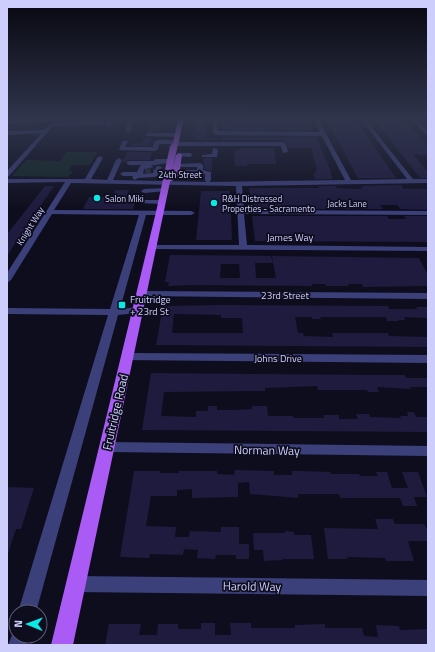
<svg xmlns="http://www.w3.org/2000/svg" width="435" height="652" font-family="'Titillium Web',sans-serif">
<rect width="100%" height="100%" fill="#0e0d1e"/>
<path fill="#112824" d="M66,152H97L90,165H72L69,171H73L68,177L12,176L26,160L60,161Z"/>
<path fill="#1e1b3e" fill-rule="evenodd" d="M196,119L206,120V138H214V140H200L192,136L193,130H195Z
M246,119L308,120L313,130H222V121Z
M326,119H355L396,178H358Z
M374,119H402L428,145V155L413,154L428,172V178H420Z
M150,122H161L158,132H146Z
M144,137L152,138L149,146H130L131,143H142Z
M222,137H316L330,169L332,179H315L313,174H316L315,171L317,170L311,148H289L285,140H222Z
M241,148H274L276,164H247V166H235L234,152Z
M127,152H152L150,160H129L122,163Z
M203,158H212V171L204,169Z
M401,185L404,189H428V210L400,209L397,205H380L383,209H251L249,188H319L318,186H336L337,188L359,189L363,188L361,186Z
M45,186H54L7,256V234Z
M115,190H129L125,200H136L133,209H83L89,197H113Z
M201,191H230L232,240H196Z
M252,216H387L389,219H406L404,216H428V242L255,241Z
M170,255L271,256L273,263H255L256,278H276L272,256L419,258L428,275V286L363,287L362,284H348L349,286H326L325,284H312V286L192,285L168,286L169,282H165ZM221,264H239L240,278H220Z
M221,305L388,306L389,309H417L416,307H428V318L404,317L405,320H398L399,321H387L386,317H320L321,319H312V317H295L298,333H303L304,336L333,337L332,333H388L389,336L428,337V347L156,345L163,306ZM174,314L221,315V318H242L243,333H172Z
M151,373L381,375H405L406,378H428V387H410L411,389L377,387L379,392H368L367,390H318L317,386L265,388V391L164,392L161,416L196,417V411H208V406H217V410H234L252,409V406H267L268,416H293L294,418H324L323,415H339V419H358L356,414H369L370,417L401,418L400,416H408L407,412H414L416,417H428V432L142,430Z
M235,470L274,471V475H292V471H302L330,472L331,474H359L360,476H378L376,472H387L392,488H408L402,472H418L427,497H414L417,506H403L400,498H340L339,494H298V498L250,494L249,482L238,483V497L192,498V489L177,490V496H151L146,526L176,527L175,537H189L190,531L221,532V527H239V544H249V559H236V555H216L215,559L197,558L198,550L184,549L183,555L150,554L149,558L120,557L134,471H160V473H179V471H217V474L234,475Z
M7,487L34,488L21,529H16L8,553Z
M375,519H393L395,524H424L428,531V541H408L414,561H386L385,558L347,557L348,559H328L324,528L378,529Z
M285,531L294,532V535H311L314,559H282L283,560L264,561L263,550H254L253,533H285Z
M201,623H215V635H231L230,623H251V628H295V625L325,624V628H362L364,636L378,637L376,625L399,626L400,630L428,629V645H105L109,624H141L139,635H157L158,624H178V629H201Z"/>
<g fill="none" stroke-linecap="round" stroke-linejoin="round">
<path stroke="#2b2a3f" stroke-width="5.5" stroke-dasharray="5.5 2.5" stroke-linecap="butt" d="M145,171H154"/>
<path fill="#3b407b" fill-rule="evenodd" d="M129,119H183L181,120H134L131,130L128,132L125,130Z
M213,119H217L218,131L320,132L314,119H318L351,180L407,179L361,119H365L413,179H428V183L242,186L244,210L428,211V215L244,214L247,245L428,247V251L152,249L148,247L149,245H239L236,186L71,183L54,210L191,211L195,213L191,215H146L120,309L138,307L143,310L138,313L118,315L36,612H18L108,315L7,314V308L110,309L139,215L52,214L11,280L7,283V273L65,182L7,183V179H85L97,158L100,156L103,158L91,179L107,180L116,160L119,158L122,160L113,180L206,182L205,180V174H176L173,172L176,170H197V167H178L175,165L176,164L200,163L203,165V170L211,172V180L209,182L345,180L322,136L216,135L213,133Z
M410,119H414L428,131V136Z
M113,121L111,127L109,128L107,127L108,124L53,126L9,176L7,177V171L42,133L7,135V131L44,130L53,122L55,123Z
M147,133H177L180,135L177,137L145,136Z
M125,140L128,142L125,147H153L154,142L157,140H176L178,142H283L286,144L288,152L283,153L281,146H176L174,144H159L158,149L155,151L119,150L122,142Z
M213,148L218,149L217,157H202V155L212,154Z
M179,153H190L193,155L190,157L177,156V154Z
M156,159H170L173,161C169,164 161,163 156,165H129L126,163L129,161H153Z
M142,165H151L154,167L144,169L143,174L153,173L157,166L162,167L157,176L155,177L138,178L135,180L132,178L133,176H123L120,174L123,172H137L140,166Z
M165,188L168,190L167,191L144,193L141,191L144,189Z
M141,200H162L165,202L162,204L139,203L138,202Z
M142,291L428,293V299L139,296L137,294Z
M127,353L428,355V363L123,360L122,357L123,354Z
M107,442L428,446V456L107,452L102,451L100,447L102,443Z
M76,576L428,580V596L76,592L70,590L68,584L70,578Z
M16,629V636H29L26,645H8L14,630Z"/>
<path fill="#aa5bf5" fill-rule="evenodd" d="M178,119H184L171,175L176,155L179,153L182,155L179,176L170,182L73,645H51L156,212L170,146L173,143Z"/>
<path stroke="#0ee8e4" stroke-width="1" d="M7,123L73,119"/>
<g stroke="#0ee8e4" stroke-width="2.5">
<path id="rail" d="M7,120L29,119"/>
</g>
<use href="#rail" stroke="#0e0d1e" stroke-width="1.5" stroke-dasharray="4" stroke-linecap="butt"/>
</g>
<linearGradient id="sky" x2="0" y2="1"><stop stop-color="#080710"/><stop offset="0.57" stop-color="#30354c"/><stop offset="1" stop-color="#30354c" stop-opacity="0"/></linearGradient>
<rect width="435" height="210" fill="url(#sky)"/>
<g fill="#0ee8e4" stroke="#0e0d1e" stroke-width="1.5">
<circle cx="97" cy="198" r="4"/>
<circle cx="214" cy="203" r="4"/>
<rect x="118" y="301" width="8" height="8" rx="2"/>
</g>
<g text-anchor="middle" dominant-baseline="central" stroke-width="3.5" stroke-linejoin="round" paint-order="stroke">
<g font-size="9" fill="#cecefc" stroke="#0e0d1e">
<text x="180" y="174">24th Street</text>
<text x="347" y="203">Jacks Lane</text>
<text transform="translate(30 226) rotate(-58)">Knight Way</text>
</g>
<g font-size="9" fill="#cecefc" stroke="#0e0d1e" text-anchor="start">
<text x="105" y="198">Salon Miki</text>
<text x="222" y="198">R&amp;H Distressed<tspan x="222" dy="10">Properties - Sacramento</tspan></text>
</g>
<g font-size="10" fill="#cecefc" stroke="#0e0d1e">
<text x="290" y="237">James Way</text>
<text x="285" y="295">23rd Street</text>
<text x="278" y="358">Johns Drive</text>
</g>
<g font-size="10" fill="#cecefc" stroke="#0e0d1e" text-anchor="start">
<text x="130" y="299">Fruitridge<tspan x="130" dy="12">+ 23rd St</tspan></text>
</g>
<g font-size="12" fill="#cecefc" stroke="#0e0d1e">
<text transform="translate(115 412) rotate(-77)">Fruitridge Road</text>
<text transform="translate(267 450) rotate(1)">Norman Way</text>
<text transform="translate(252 586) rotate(1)">Harold Way</text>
</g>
</g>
<rect width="435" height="652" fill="none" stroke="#cecefc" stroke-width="16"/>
<g transform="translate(28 624) rotate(271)"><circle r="19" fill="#0e0d1e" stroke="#5b5a77"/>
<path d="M0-3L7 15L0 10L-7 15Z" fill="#0ee8e4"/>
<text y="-6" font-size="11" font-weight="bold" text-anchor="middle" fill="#cecefc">N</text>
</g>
</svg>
